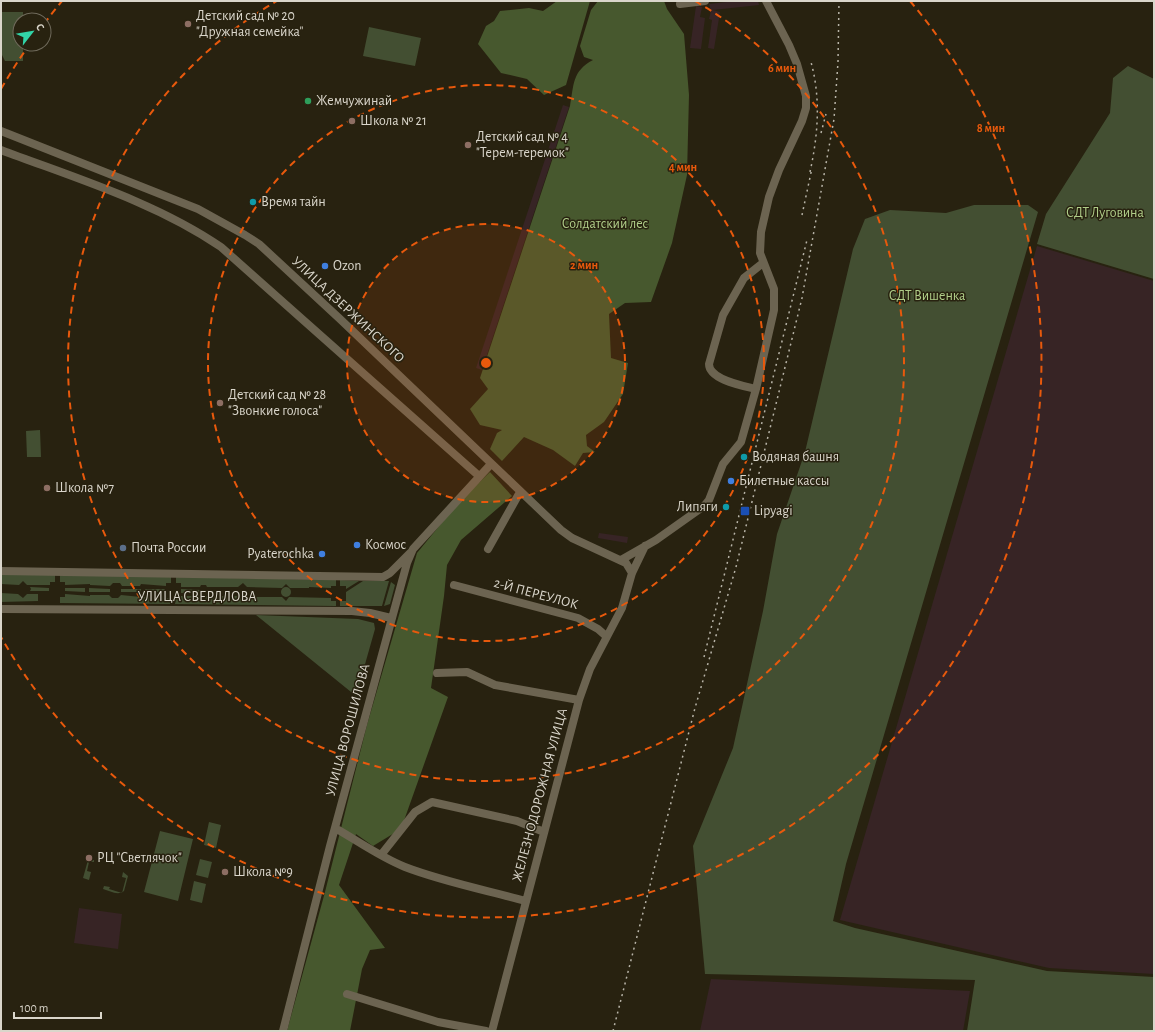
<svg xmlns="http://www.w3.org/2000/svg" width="1155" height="1032" font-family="'Alegreya Sans',sans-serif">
<rect width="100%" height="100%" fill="#282210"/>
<path fill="#372425" d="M735,1H758L759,5L713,10L720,12L714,49L708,48L712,20L709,19L711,11L709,4Z
M696,6L702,7L700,17L705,18L701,49L690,48Z
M563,105L569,107L482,370L476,368Z
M1037,246L1154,281V974L1049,968L840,920Z
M599,533L628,537L627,543L598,538Z
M79,908L122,914L118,949L74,943Z
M711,979L906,988L970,991L963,1031H700Z"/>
<path fill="#434f32" d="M1,12H23V20H20V44H23V61H5L1,53Z
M369,27L421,38L415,66L363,56Z
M1128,66L1154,79V279L1037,244L1046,214L1110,113L1113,78Z
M974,205H1028L1038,212L846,864L833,921L855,928L1047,971L1154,977V1031H967L975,980L705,974L693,846L733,748L763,611L777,534L805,452L853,249L865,219L890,210L946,213Z
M40,430L41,457H27L26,431Z
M1,574L55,575V582H50V585H27L23,581L19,585L1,584Z
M60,575L171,577V583H166V586L141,584L140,586H122L120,583H113L110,586L90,585V584L65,585V582H60Z
M176,577L336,580V586H331V588L309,587V588H290L286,584L282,588L247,587L243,583L238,587H207L206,585H201L200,587H181V583H176Z
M340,580L359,581L346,589V586H340Z
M363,581H389L382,606H340V601H346V592Z
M391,582L395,585L390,604L384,606Z
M30,587L49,588V591H30L31,589Z
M281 592a5 5 0 1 1 10 0a5 5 0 1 1-10 0Z
M65,588H85V592L65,591Z
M89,588L110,589V592H89Z
M121,589H141V592H121Z
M145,589H165V592H145Z
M181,589L201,590L202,593H181Z
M1,593L18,594L23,598L27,594H38V601L1,602Z
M65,594L90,596V595H109L112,598H118L121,595L141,597L166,596V598H171V604L60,603V597H65Z
M181,596H239L242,600L246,597H282L286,601L289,597L331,598V601H336V606L175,604L176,598H181Z
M256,615L358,619L374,623L375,629L356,696Z
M209,822L221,825L216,848L204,845Z
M160,831L193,839L178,901L144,892Z
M200,859L212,862L208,878L196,875Z
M88,860H94V862H89L87,871L91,872L89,880L83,878Z
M123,872L128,876L124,891C118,896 110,891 103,889L104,886L110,887L109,889L122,893L126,878L122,877Z
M194,881L206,884L202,903L190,900Z"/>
<path fill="#47582e" d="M557,1H590L566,85L544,95L527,79L501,73L478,44L486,26L494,21L500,11L529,8L543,11Z
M598,1H664L667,9L684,34L689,95L687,175L672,243L651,302L625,303L609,314L611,358L628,363L623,394L604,422L586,435L587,446L595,452L583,453L575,466L553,450L524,437L502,461L490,449L497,433L502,430L480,425L470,409L488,389L480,378L570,106C574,85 572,71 593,60L584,57L580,46L591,10Z
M490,472L512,496L461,540L447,565L444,596L431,688L448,697L401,829L373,846L356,834L339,885L385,948L370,950L362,969L350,1031H287L325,892L367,725L417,553L459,502Z"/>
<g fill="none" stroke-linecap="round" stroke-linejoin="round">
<path stroke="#6c6451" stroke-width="8" d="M680,4L705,1
M1,131L198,209L245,235L259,244L340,319L561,530L572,538L626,563L632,573
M1,150C75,178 155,202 221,247L479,476
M756,389C744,386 709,380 709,364L723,315L744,278L763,263
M488,549L520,492
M621,560L656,540L704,506L709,500L723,464L741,442L756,389L774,310V289L760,253L761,232L769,197L779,170L802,121L806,108V96L797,64L789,45L766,1
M1,571L383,577L390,573L410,553
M454,585L578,618L598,629L606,636
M1,609L352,611L370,613L391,618
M437,673L467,672L495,685L579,700
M335,828C358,841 380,857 405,867C444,882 486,890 526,901
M381,855L415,812L432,802L517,821L544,832
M347,994L438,1022L486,1031
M283,1031L330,846L407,563L413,549L491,464
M492,1031L579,700L590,669L622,608L632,573L645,546"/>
<path stroke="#b8b4a8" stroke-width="1.5" stroke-dasharray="2 4" stroke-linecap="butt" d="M821,133L826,114
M810,172C818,135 821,99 811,62
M802,215L812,168
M704,657L807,240
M613,1031L695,708L736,567L802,298L834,119L838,62L839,1"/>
</g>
<circle cx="486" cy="363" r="139" fill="#e8590c" fill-opacity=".12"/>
<g fill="none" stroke="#e8590c" stroke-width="2" stroke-dasharray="7 5">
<circle cx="486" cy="363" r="139"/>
<circle cx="486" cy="363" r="278"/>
<path d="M695 1A418 418 0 1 1 277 1"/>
<path d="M1 89A557 557 0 0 1 27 48M44 24A557 557 0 0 1 62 1M910 1A557 557 0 1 1 1 637"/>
</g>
<g fill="#8d6e63" stroke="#282210" stroke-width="1.5">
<circle cx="188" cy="24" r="4"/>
<circle cx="352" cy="121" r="4"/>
<circle cx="468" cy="145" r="4"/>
<circle cx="220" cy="403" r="4"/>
<circle cx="47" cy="488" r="4"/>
<circle cx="89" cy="858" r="4"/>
<circle cx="225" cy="872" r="4"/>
</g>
<circle fill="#2e9e5b" stroke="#282210" stroke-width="1.5" cx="308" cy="101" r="4"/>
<g fill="#0f9aa8" stroke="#282210" stroke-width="1.5">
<circle cx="253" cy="202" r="4"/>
<circle cx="744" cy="457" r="4"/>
<circle cx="726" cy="507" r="4"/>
</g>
<g fill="#3f7fe0" stroke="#282210" stroke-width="1.5">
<circle cx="325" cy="266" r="4"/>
<circle cx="731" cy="481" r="4"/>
<circle cx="357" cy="545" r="4"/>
<circle cx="322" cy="554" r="4"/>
</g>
<rect fill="#1a4fb4" stroke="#282210" stroke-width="1.5" x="740" y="506" width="10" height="10" rx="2"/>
<circle fill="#5c6f8a" stroke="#282210" stroke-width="1.5" cx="123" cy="548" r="4"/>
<g text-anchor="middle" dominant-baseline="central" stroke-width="3" stroke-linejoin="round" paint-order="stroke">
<g font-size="14" fill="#dad6cb" stroke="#282210" text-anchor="start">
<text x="196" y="16">Детский сад № 20<tspan x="196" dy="16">"Дружная семейка"</tspan></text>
<text x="316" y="101">Жемчужинай</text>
<text x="360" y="121">Школа № 21</text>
<text x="476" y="137">Детский сад № 4<tspan x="476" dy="16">"Терем-теремок"</tspan></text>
<text x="261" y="202">Время тайн</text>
<text x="333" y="266">Ozon</text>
<text x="228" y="395">Детский сад № 28<tspan x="228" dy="16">"Звонкие голоса"</tspan></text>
<text x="752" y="457">Водяная башня</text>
<text x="739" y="481">Билетные кассы</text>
<text x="55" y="488">Школа №7</text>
<text x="718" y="507" text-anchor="end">Липяги</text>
<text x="754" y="511">Lipyagi</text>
<text x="365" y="545">Космос</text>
<text x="131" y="548">Почта России</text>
<text x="314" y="554" text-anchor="end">Pyaterochka</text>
<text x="97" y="858">РЦ "Светлячок"</text>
<text x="233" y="872">Школа №9</text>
</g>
<g font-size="14" fill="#b0ce89" stroke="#282210">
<text x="1105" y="213">СДТ Луговина</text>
<text x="605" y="224">Солдатский лес</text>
<text x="927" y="296">СДТ Вишенка</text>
</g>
<g font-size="14" fill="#dad6cb" stroke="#282210">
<text transform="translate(348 310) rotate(43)">УЛИЦА ДЗЕРЖИНСКОГО</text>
<text transform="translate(536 594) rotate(15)">2-Й ПЕРЕУЛОК</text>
<text x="197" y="597">УЛИЦА СВЕРДЛОВА</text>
<text transform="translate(348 730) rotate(-75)">УЛИЦА ВОРОШИЛОВА</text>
<text transform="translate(540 795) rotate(-75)">ЖЕЛЕЗНОДОРОЖНАЯ УЛИЦА</text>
</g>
</g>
<circle cx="486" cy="363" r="6" fill="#e8590c" stroke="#282210" stroke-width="2"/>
<g font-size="12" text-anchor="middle" font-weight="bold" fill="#e8590c" stroke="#282210" stroke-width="3" stroke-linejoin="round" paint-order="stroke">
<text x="782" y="72">6 мин</text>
<text x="991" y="132">8 мин</text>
<text x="683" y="171">4 мин</text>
<text x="584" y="269">2 мин</text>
</g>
<rect width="1155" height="1032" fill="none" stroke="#dad6cb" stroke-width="4"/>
<g transform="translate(32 32) rotate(59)"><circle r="19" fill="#282210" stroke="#6f6a5b"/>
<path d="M0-3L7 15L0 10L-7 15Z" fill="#32d4a8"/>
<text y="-6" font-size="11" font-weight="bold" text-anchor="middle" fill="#dad6cb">С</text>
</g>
<path d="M14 1012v6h87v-6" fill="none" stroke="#dad6cb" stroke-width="2"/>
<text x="20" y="1012" font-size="12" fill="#dad6cb" stroke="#282210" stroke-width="3" paint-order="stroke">100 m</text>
</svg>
